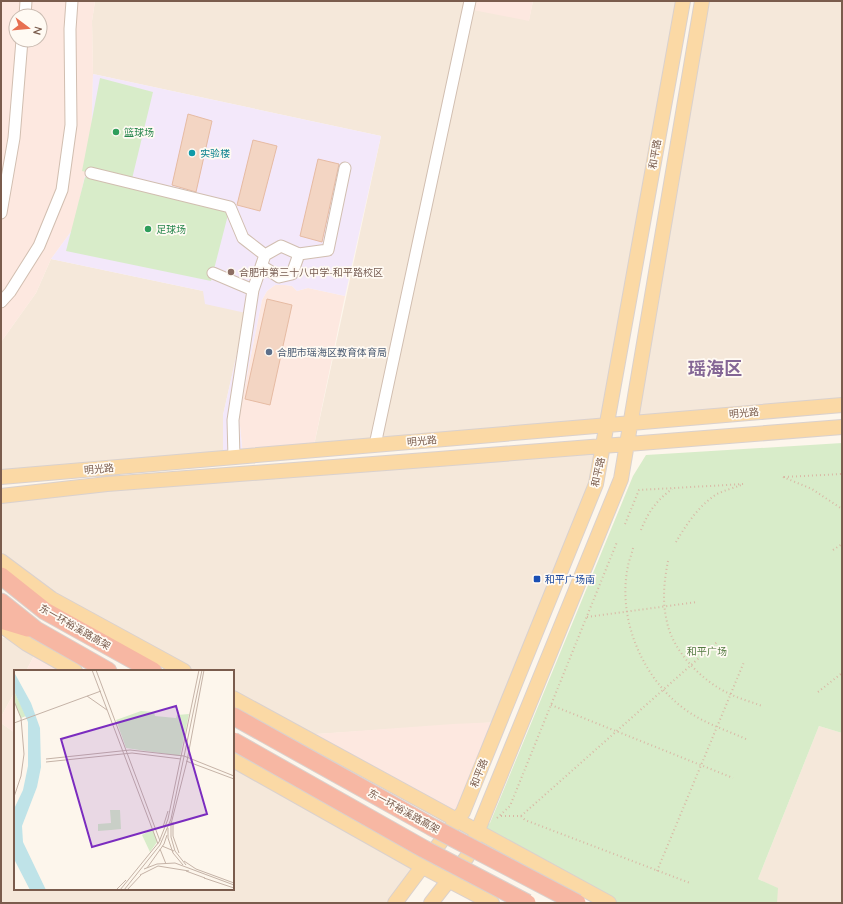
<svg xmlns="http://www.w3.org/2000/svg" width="843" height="904" font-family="Quicksand,'Noto Sans SC',sans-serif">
<rect width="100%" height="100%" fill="#fdf6ec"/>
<path fill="#f5e8da" d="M95,1H470L529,20L533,1H683L607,425L313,450L381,136L93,74L92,21Z
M702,1H842V405L631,423Z
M51,259L203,291L246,313L223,415V458L1,474V342L36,293Z
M604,446L499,722L302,735L233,698V671H184L1,561V496Z
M1,637L27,644L37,650L26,671H15V691L1,717Z
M1,723L15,733V889H233V760L423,867L395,903H1Z
M819,726L842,733V903H777V888L758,879Z"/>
<path fill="#fde8e0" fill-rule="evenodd" d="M1,1H95L92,21L93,74L91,149L73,229L51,259L36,293L1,342ZM16,16H40V40H16Z
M470,1H533L529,21L468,9Z
M275,285H285L292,286L297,291L308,288L345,296L313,450L243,456L239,416L262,300L267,291Z
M37,650L75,671H26Z
M15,691V733L1,723V717Z
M499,722L457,820L302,735L453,724Z"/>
<path fill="#f3e8fa" d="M93,74L381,136L345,296L308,288L297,291L292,286L285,285H275L267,291L262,300L239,416L243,456L223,458V415L246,313L205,304L203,291L51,259L73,229L91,149Z"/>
<path fill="#d8ecc9" d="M100,78L153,92L131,183L82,171Z
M85,177L230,207L211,281L66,251Z
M842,443V733L819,726L758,879L778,888L777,903H609L477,831L490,823L633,476L646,455Z"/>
<path fill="#f3d5c3" stroke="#e6bba3" d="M188,114L212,121L196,192L172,185Z
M253,140L277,146L260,211L237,205Z
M318,159L339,164L322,242L300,236Z
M267,299L292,305L270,405L245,399Z"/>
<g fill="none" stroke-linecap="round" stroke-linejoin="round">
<g stroke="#d1beb0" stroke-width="13">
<path id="minor" d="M25,16L26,1
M91,173L230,207L243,238L265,255L253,290L233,420L234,457
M1,213L14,138L22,40
M265,255L281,246L299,254
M262,266L279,277L292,274L299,254L328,250L345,168
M213,273L253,290
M1,302L10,292L39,246L62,190L71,125L70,29L72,1
M375,445L470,1"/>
</g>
<g stroke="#dad1cd" stroke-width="16">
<path id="major" d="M1,477L842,405
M1,496L107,484L439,459L842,427
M1,561L52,599L184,671
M1,625L27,644L75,671
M233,698L609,903
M233,760L423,867L492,903
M395,903L463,812L596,484L683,1
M431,903L467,857L621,479L702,1"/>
</g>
<g stroke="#dad1cd" stroke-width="19">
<path id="highway" d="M1,576L45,611L153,671
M1,602L36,630L108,671
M1,620L28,628"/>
</g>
<path stroke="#d9b8a5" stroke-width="2" stroke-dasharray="1 3" stroke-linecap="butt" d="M783,477L812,489L842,509
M784,477L842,474
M625,524L639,490L744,484
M641,530C648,512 657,500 672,489
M676,542C686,525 699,505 717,494C725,490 734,488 741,485
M633,548C632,554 629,560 628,566C616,622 646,687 695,716C712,726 731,732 748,740
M833,550L842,544
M668,561C664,581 662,602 667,622C673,652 703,682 730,694C740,699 752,702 762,706
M587,617L697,602
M818,692L842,673
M551,705L733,778
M501,816H521L717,642
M521,816L525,820L690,883
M497,818L510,806L617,542
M657,871L744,662"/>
<use href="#minor" stroke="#fff" stroke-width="11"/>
<use href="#major" stroke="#fbd9a5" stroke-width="14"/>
<use href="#highway" stroke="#f7b7a3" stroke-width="17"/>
<g stroke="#dad1cd" stroke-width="19" stroke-linecap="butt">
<path id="highway-bridge" d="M233,716L432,827L577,903
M233,741L424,849L527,903"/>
</g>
<use href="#highway-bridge" stroke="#f7b7a3" stroke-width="17"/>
</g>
<g fill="#2e9e5b" stroke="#fffaf3" stroke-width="1.5">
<circle cx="116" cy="132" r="4"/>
<circle cx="148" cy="229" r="4"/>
</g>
<circle fill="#0f9aa8" stroke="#fffaf3" stroke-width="1.5" cx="192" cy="153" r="4"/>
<circle fill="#8d6e63" stroke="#fffaf3" stroke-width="1.5" cx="231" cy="272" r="4"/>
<circle fill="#5c6f8a" stroke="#fffaf3" stroke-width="1.5" cx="269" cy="352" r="4"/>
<rect fill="#1a4fb4" stroke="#fffaf3" stroke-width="1.5" x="533" y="575" width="8" height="8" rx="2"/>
<g text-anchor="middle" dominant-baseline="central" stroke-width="3.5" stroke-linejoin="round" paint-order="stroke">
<g font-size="10" fill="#27864d" stroke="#fffaf3" text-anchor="start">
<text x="124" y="132">篮球场</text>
<text x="156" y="229">足球场</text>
</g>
<g font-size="10" fill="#0d838f" stroke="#fffaf3" text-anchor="start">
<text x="200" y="153">实验楼</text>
</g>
<g font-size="10" fill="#7a5c4d" stroke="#fffaf3">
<text transform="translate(655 154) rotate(-80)">和平路</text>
<text transform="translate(744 413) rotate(-5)">明光路</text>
<text transform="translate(422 441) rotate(-5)">明光路</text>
<text transform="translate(99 469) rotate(-5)">明光路</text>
<text transform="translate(598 472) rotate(-77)">和平路</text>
<text transform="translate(75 627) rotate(30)">东一环裕溪路高架</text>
<text transform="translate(479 773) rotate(-68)">和平路</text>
<text transform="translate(404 811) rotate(29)">东一环裕溪路高架</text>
</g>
<g font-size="10" fill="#785e54" stroke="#fffaf3" text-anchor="start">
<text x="239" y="272">合肥市第三十八中学-和平路校区</text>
</g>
<g font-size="10" fill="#4e5e75" stroke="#fffaf3" text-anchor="start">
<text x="277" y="352">合肥市瑶海区教育体育局</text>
</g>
<g font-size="10" fill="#164399" stroke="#fffaf3" text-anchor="start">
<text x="545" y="579">和平广场南</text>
</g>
<g font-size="10" fill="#537a41" stroke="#fffaf3">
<text x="707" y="651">和平广场</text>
</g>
<g font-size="18" font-weight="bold" fill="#846695" stroke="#fffaf3">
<text x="715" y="368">瑶海区</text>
</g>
</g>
<g transform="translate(14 670)">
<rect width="220" height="220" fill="#fdf6ec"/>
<path d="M0,21L12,46L7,48L0,31ZM127,41L140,42L141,46L162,48L163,45L175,44L166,86L112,78L102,50ZM96,140H106L107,159L97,160V156V160L84,161V154L97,153ZM139,159L143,172L136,182L128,165Z" fill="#d8ecc9"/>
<path d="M0,2L17,33L26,58L27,97L23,117L8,156L9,172L32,220H16L0,189V139L9,120L14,96V52L0,21Z" fill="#bfe3e8"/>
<path fill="none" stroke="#c5b3a7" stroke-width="1" d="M78,0L144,174M82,0L146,171M73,26L93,40M0,31L7,48L10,84L7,106L0,127M0,53L87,21M32,89L116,80L170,86L220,106M172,91L220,109M32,92L118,83L167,89M157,152V167L161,181L172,195M159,152V166L165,183M157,154L173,91L190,0M149,157L154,141M154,158V168L159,183L169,195M148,176L160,181M146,179L152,194M170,191L182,199L220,213M133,198L150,174L153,165M130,199L143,194L161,193L220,215M172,201L191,208M126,205L144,196L175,201M190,208L220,218M102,220L112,210M106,220L145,172L154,149L185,0M110,220L146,175L157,149L188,0M113,220L127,205"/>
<path fill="#7b2cbf" fill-opacity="0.15" stroke="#7b2cbf" stroke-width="2" d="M162,36L193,144L78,177L47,69Z"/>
<rect width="220" height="220" fill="none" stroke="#7a5c4d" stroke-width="2"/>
</g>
<rect width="843" height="904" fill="none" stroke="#7a5c4d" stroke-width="4"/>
<g transform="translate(28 28) rotate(106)"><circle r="19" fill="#fffaf3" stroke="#cabbb1"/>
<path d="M0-3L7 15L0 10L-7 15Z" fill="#e76f51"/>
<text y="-6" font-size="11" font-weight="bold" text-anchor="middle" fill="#7a5c4d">N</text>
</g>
</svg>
